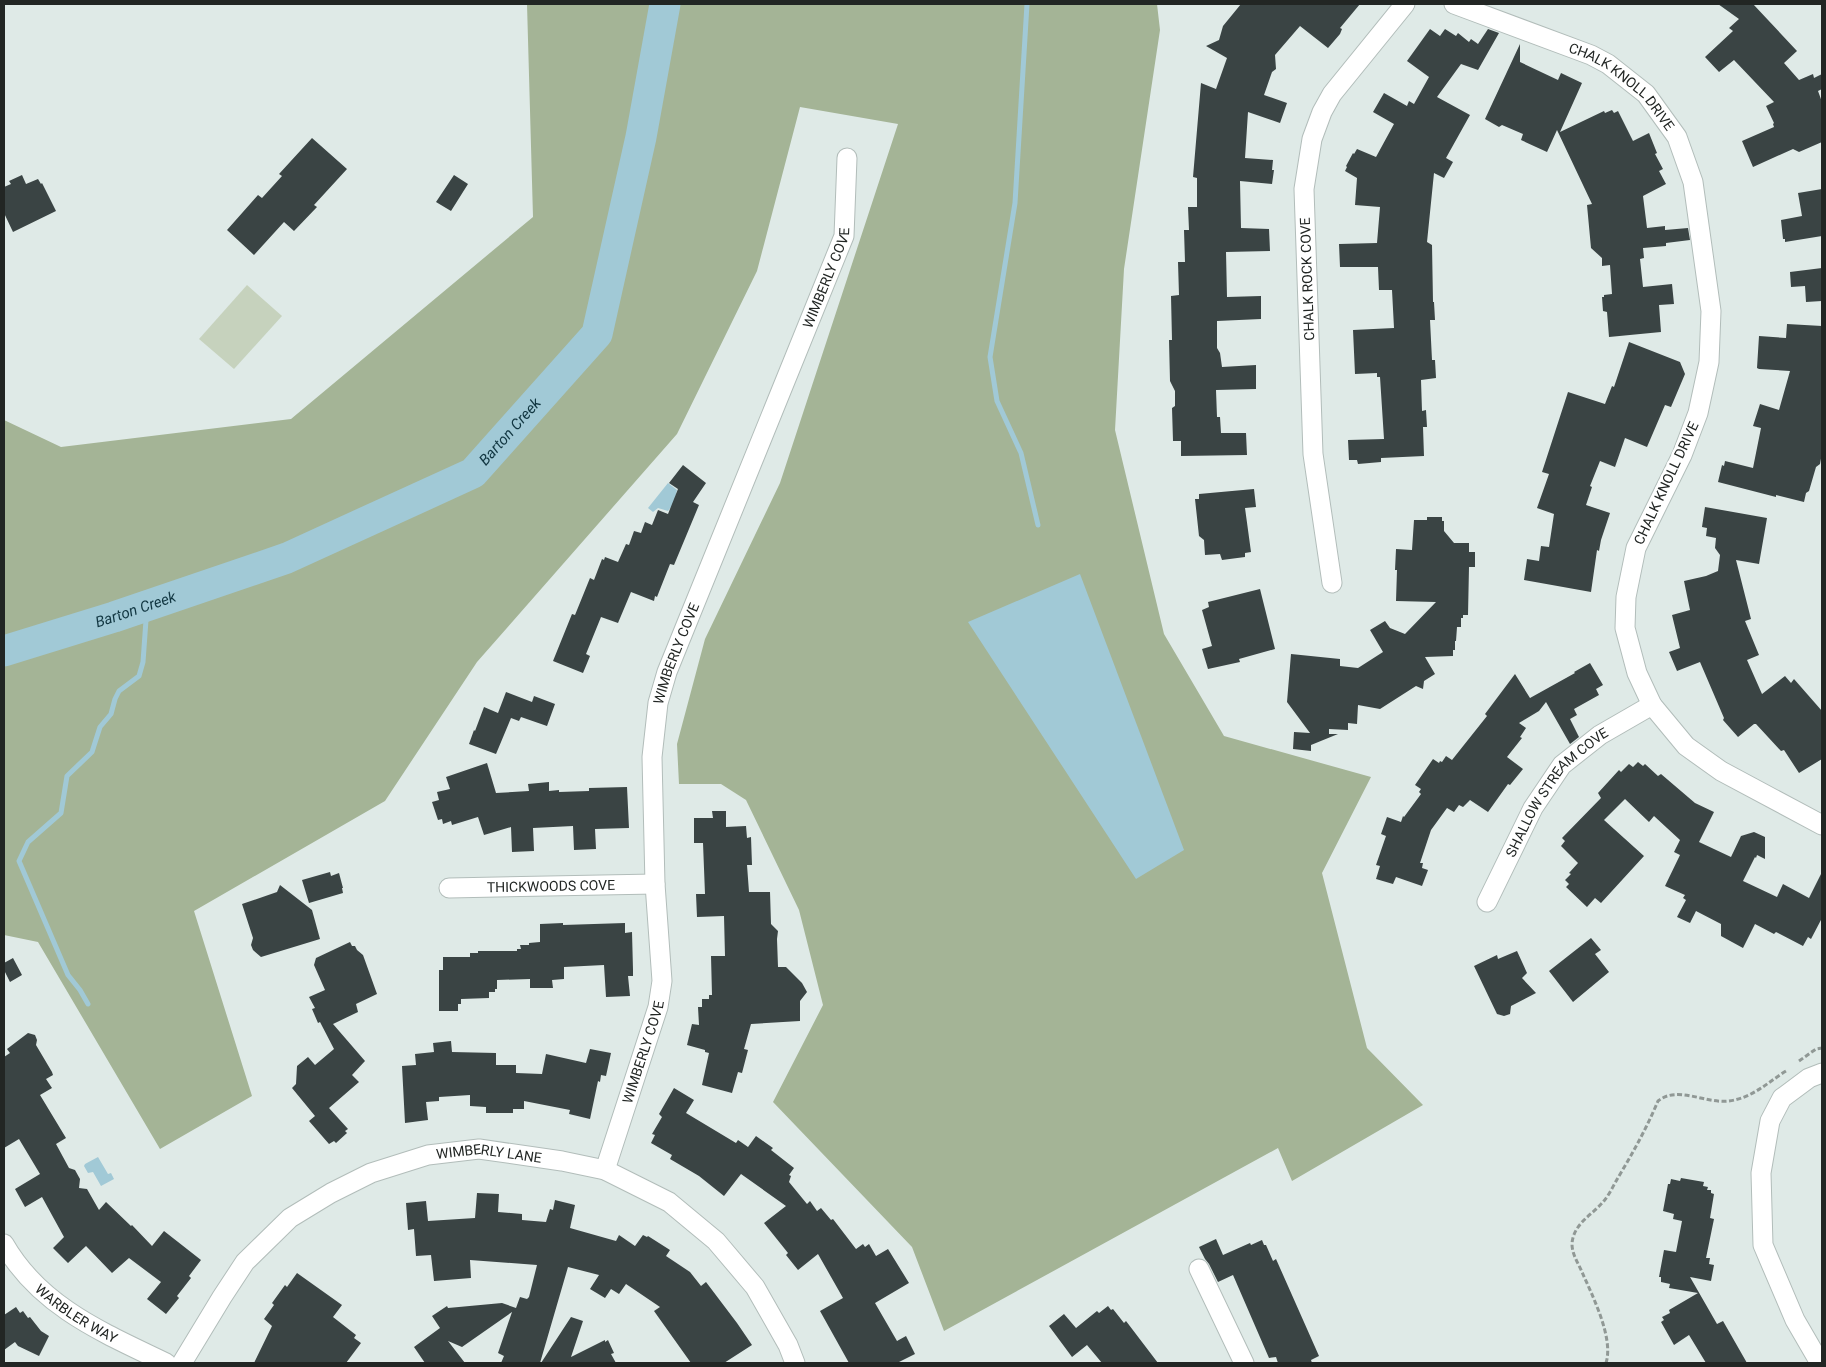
<svg xmlns="http://www.w3.org/2000/svg" width="1826" height="1367" font-family="Roboto,sans-serif">
<rect width="100%" height="100%" fill="#dfeae7"/>
<path fill="#c6d2bd" d="M247,285L282,316L234,369L199,339Z"/>
<path fill="#a4b496" d="M527,4H1157L1160,30L1124,269L1115,430L1164,634L1224,736L1371,777L1322,873L1367,1048L1423,1105L1292,1181L1278,1148L944,1331L912,1247L773,1102L823,1005L799,910L746,800L721,784H679L677,744L705,639L780,483L898,124L800,107L757,271L677,434L477,662L385,801L194,911L252,1096L160,1149L38,942L4,935V420L61,447L291,419L533,217Z"/>
<path fill="#a1c9d6" d="M668,483L677,490L674,503L668,511L658,508L653,512L648,508Z
M1080,574L1184,850L1136,879L968,622Z
M98,1157L108,1174L111,1173L114,1179L101,1186L93,1172L88,1173L84,1166L85,1164Z"/>
<g fill="none" stroke-linecap="round" stroke-linejoin="round">
<path stroke="#a1c9d6" stroke-width="5" d="M1027,4L1015,203L990,357L997,401L1021,453L1038,525
M88,1004L80,990L68,975L19,861L28,842L61,813L67,776L92,752L100,727L111,714L115,699L119,691L139,676L143,662L147,606"/>
<path stroke="#a1c9d6" stroke-width="31" id="s1" d="M4,651L114,617L287,558L473,473L597,334L641,137L665,4"/>
</g>
<path fill="#3a4444" d="M1241,4H1360L1340,28L1342,29L1340,34L1328,48L1300,26L1275,55L1276,69L1272,72L1264,95L1287,103L1280,123L1248,112L1245,158L1273,160L1272,170H1274L1272,184L1240,181L1241,228L1269,229L1270,251L1226,252L1227,297L1261,296V319L1217,321V348L1220,353L1222,367L1256,365V389L1216,390L1217,417H1220L1221,433H1246L1247,455L1181,456V441H1173L1172,408L1175,406V391L1170,381L1169,340H1172L1171,296L1179,295L1178,262H1185L1184,230H1189L1188,207H1197V178L1193,177L1201,83L1216,89L1227,58L1206,46L1219,40L1223,26Z
M1718,4H1753L1797,51L1784,63L1799,80L1813,74L1814,78L1822,74V89L1818,91L1822,102V142L1799,152L1793,149L1753,167L1742,141L1774,127L1773,124L1774,123L1766,106L1774,102L1734,60L1719,72L1705,57L1733,31L1729,28L1739,19Z
M1430,29L1440,36L1445,29L1456,36L1458,33L1469,42L1471,39L1478,44L1488,29L1499,33L1478,70L1461,64L1437,97L1470,115L1446,158L1453,162L1444,178L1434,173L1427,242L1432,245L1433,302H1434L1435,320H1430L1432,360H1435L1436,378L1421,380L1422,411L1426,410L1427,427H1423L1424,456L1381,458V462L1358,464L1357,460H1349L1348,440L1384,439L1380,377H1377V373L1355,374L1353,330L1394,328L1392,290H1379L1378,267H1340L1339,244L1377,243L1380,207L1355,205L1357,178L1345,171L1347,167L1346,166L1353,153L1354,154L1357,149L1376,157L1394,124L1373,112L1384,93L1407,106L1409,101L1414,104L1429,77L1407,61Z
M1520,44V62L1558,80L1561,73L1582,83L1560,132L1604,111L1605,113L1612,110L1614,113L1618,111L1633,141L1649,133L1657,153L1655,154L1663,169L1659,171L1666,184L1643,196L1647,228L1665,226V230L1688,228L1690,240L1666,243V246L1643,248L1644,258L1640,259L1643,287L1672,284L1674,304L1659,305L1661,332L1609,337L1607,312L1603,311L1602,297H1604V295L1612,294L1610,265L1602,266V258L1591,248L1587,205L1592,204L1557,130L1547,152L1521,140L1523,134L1502,125L1499,127L1485,119Z
M312,138L347,169L314,205L317,207L294,231L284,222L254,255L227,230L258,195L262,198L282,176L279,174Z
M22,175L26,184L38,179L41,184L42,183L56,211L13,232L4,213V187L11,184L9,181Z
M454,175L468,184L451,211L436,202Z
M1822,189V236L1785,242V239H1783L1781,220L1802,216L1798,193Z
M1822,268V301L1806,302L1805,286L1791,287L1790,272Z
M1787,324L1822,326V453L1820,464L1816,467L1809,491L1806,493L1804,502L1776,495V497L1718,482L1722,465L1724,466L1725,461L1753,468L1761,428L1753,426L1760,404L1779,410L1790,371L1759,369L1757,368L1759,336L1786,338Z
M1629,342L1680,362L1685,374L1671,407L1665,405L1647,447L1625,438L1615,467L1600,461L1590,486L1592,487L1586,505L1610,513L1601,540L1599,551L1597,550L1591,592L1524,580L1527,559L1539,561L1541,546L1549,547L1554,514L1537,508L1549,474L1542,472L1568,392L1605,404L1612,386L1614,387Z
M683,465L706,483L693,502L699,505L674,565L670,564L657,597L655,596L654,601L631,592L618,623L601,617L586,654L590,656L583,673L553,661L572,614L575,615L590,578L594,580L602,559L604,560L605,557L618,562L626,544L629,545L634,531L641,533L645,522L652,525L658,510L668,514L678,489L669,483Z
M1254,489L1256,507L1245,508L1251,552L1245,553V557L1222,560L1220,554L1205,555L1204,540L1199,536L1195,499H1199V494Z
M1705,507L1767,518L1759,564L1736,560L1751,619L1745,621L1759,655L1747,660L1762,694L1785,676L1791,683L1794,679L1822,711V759L1799,773L1784,750L1781,751L1756,724H1754L1738,737L1723,720L1724,718L1700,662L1677,671L1669,652L1680,648L1672,615L1690,610L1684,581L1706,576L1718,571L1720,555L1715,548L1716,538L1706,536L1707,528L1702,527Z
M1427,517H1442V521H1444V531L1454,543H1469V552H1475V567H1469L1468,615H1463V618H1461V627H1457L1456,641H1455V650H1453V656L1425,657L1435,674L1424,681L1423,689L1416,686L1380,709L1358,705L1357,724L1348,723V730L1329,729V734H1338L1311,745V751L1293,749L1294,732L1310,733L1287,702L1291,654L1340,659V666L1358,668L1383,652L1370,630L1385,621L1390,628L1405,634L1436,602L1396,601L1397,570H1395L1396,549L1412,550L1414,520H1427Z
M1260,589L1275,649L1239,659L1240,662L1208,669L1202,649L1212,646L1202,610L1209,607L1208,602Z
M1590,663L1603,685L1596,689L1599,695L1574,709L1577,715L1570,719L1579,737L1570,744L1546,702L1539,711L1519,723L1526,728L1520,737L1522,738L1507,757L1523,769L1510,785L1508,784L1488,812L1470,800L1463,807L1459,805L1454,812L1447,808L1431,830L1420,863H1423L1422,868L1428,870L1422,886L1396,877L1393,884L1376,879L1380,866L1376,865L1386,836L1381,834L1387,817L1401,822L1403,816L1404,817L1421,794L1419,792L1421,789L1415,785L1433,759L1439,763L1440,761L1442,762L1446,756L1452,760L1487,716L1485,714L1515,674L1530,698L1575,673L1574,672Z
M506,692L532,702L534,696L555,704L547,726L521,717L519,721L511,718L496,754L469,744L474,730L475,731L484,707L498,713Z
M1638,762L1643,766L1645,764L1658,776L1661,774L1695,803L1714,812L1699,842L1731,857L1741,836L1754,832L1765,837V859L1757,855L1756,858L1755,857L1743,881L1777,897L1783,884L1809,898L1822,872V918L1811,939L1808,937L1803,946L1776,932L1774,934L1755,924L1743,948L1721,936V924L1696,911L1690,923L1677,917L1686,900L1683,898L1685,895L1665,886L1680,855L1674,852L1680,840L1654,816L1649,822L1625,799L1604,820L1644,856L1601,903L1595,898L1587,907L1566,887L1569,884L1565,880L1571,874L1569,873L1578,863L1561,846L1565,841L1562,838L1601,798L1598,793L1619,770L1621,772L1629,764L1633,767Z
M487,763L496,793L529,791L528,784L549,782V791L559,790V792L589,791V788L627,787L629,828L595,829L596,849L574,850L573,826L533,828L534,851L512,852L511,827L484,835L478,817L452,825L451,821L443,824L442,819L438,820L432,802L439,800L437,792L450,789L446,777Z
M712,811H726V827L746,826L747,838L751,837L752,865H747L749,892H770L771,924L778,931L777,939L778,967H786L802,983L807,992L800,1001V1021L751,1024L744,1049L748,1050L742,1073L738,1072L732,1093L702,1085L709,1053L705,1052V1050L687,1045L692,1024L699,1025L698,1007H702V999H709V995H712L711,956H725L724,916L697,917L696,894H705L703,843H694V818H713Z
M330,872L331,876L339,873L343,888H342L343,893L309,903L302,880Z
M280,885L312,910L320,939L261,957L253,950L251,945L253,938L242,904L277,892Z
M563,923V925L625,923V933L632,932L633,970V976H628L630,996L606,997L604,965L564,967V979L552,980L553,988H530V979L497,980V989H495V992H489V998L461,999V1004H458V1011H439V970H443V957H470V953H478V951H517V949H521L520,945H529V943L540,942V924Z
M1591,938L1601,950L1595,954L1609,972L1573,1002L1549,971Z
M350,942L352,946H355L357,950L363,955L377,994L356,1004L358,1012L333,1024L365,1061L352,1075L359,1082L329,1108L348,1129L345,1131L347,1133L336,1143L334,1141L329,1144L309,1121L315,1116L292,1088L296,1084L297,1066L308,1057L315,1065L334,1049L320,1022L318,1023L312,1009L315,1008L309,997L325,990L314,965L316,958Z
M1517,951L1527,973L1522,978L1536,993L1511,1006L1510,1014L1504,1016L1497,1014L1474,966L1497,955L1498,959Z
M13,958L22,975L10,982L4,970V963Z
M28,1033L35,1035L37,1040L36,1045L52,1072L53,1075L46,1079L52,1088L40,1095L66,1138L56,1144L69,1168L75,1170L80,1179L79,1188L87,1189L99,1210L106,1202L131,1226L132,1225L152,1246L164,1231L201,1260L189,1276L191,1278L177,1296L179,1298L166,1314L147,1299L161,1282L129,1258L112,1273L86,1246L68,1263L53,1248L64,1237L42,1197L25,1207L15,1189L40,1174L19,1139L4,1148V1057L10,1053L7,1049Z
M451,1041L452,1052L496,1053V1065H516V1073L542,1074L546,1054L586,1063L590,1049L611,1053L606,1076L601,1075L600,1082L598,1081L590,1119L569,1114L570,1110L524,1101V1109H513V1113H486V1107L470,1106V1095L439,1097V1101L426,1102L428,1120L405,1123L402,1066L416,1065L415,1054L434,1052L433,1043Z
M674,1088L694,1100L686,1113L736,1143L738,1140L748,1147L756,1136L773,1148L771,1150L794,1168L789,1175L791,1176L789,1182L807,1204L810,1201L817,1211L821,1208L831,1220L833,1219L856,1249L863,1244L865,1247L869,1244L876,1256L888,1249L909,1283L875,1303L897,1341L906,1336L915,1354L897,1363H849L820,1311L843,1298L818,1254L798,1270L786,1255L788,1253L764,1223L786,1206L741,1174L724,1196L699,1176L670,1159L672,1155L651,1143L655,1135L652,1134L662,1117L659,1114Z
M1681,1178L1704,1182L1703,1186L1708,1187L1707,1190H1711V1193L1714,1194L1710,1218L1714,1219L1706,1258H1710L1709,1264L1714,1265L1711,1281L1690,1277L1717,1324L1723,1321L1747,1363H1706L1689,1335L1674,1345L1661,1322L1664,1320L1662,1317L1670,1313L1669,1310L1698,1293L1669,1288L1670,1284L1661,1282V1277H1659L1664,1250L1676,1252L1682,1221L1673,1219L1674,1214L1663,1211L1668,1184H1670L1671,1179L1680,1181Z
M477,1193L499,1194L498,1212L522,1214V1220L546,1222L550,1209L553,1210L555,1200L575,1205L570,1228L616,1241L619,1235L635,1246L643,1235L647,1237L648,1236L670,1250L666,1256L690,1272L701,1286L706,1282L737,1323L752,1345L724,1363H691L654,1311L660,1307L626,1284L619,1294L611,1289L605,1298L590,1289L599,1275L568,1267L540,1363H501L504,1356L498,1353L512,1312L462,1347L448,1341L465,1363H425L414,1347L440,1328L432,1316L447,1306L448,1308L502,1303L516,1308L520,1297L527,1299L529,1297L537,1265L470,1260L471,1278L434,1281L431,1255L416,1256L414,1229L408,1230L406,1203L426,1201L428,1221L475,1218Z
M1216,1239L1223,1255L1250,1243L1251,1245L1262,1240L1264,1245H1266L1273,1261L1276,1259L1319,1356L1311,1360L1312,1363H1278L1276,1357L1269,1358L1233,1275L1218,1282L1209,1264L1205,1259L1199,1247Z
M297,1273L342,1305L333,1317L356,1335L354,1338L361,1343L346,1363H254L272,1326L264,1319L274,1305L272,1303L285,1285L287,1287Z
M1108,1306L1111,1310L1113,1309L1124,1323L1126,1321L1158,1363H1102L1087,1345L1072,1357L1049,1326L1064,1314L1076,1328L1097,1311L1099,1313Z
M16,1307L20,1313L23,1311L28,1318L30,1317L41,1331L49,1336L39,1356L18,1346L15,1342L4,1350V1315Z
M571,1317L583,1321L571,1357L605,1340V1342L608,1340L614,1353L611,1354L616,1363H541Z"/>
<g fill="none" stroke-linecap="round" stroke-linejoin="round">
<g stroke="#b2bdba" stroke-width="21">
<g id="minor">
<path id="s2" d="M1454,4L1591,55L1608,64L1646,94L1677,137L1693,182L1711,311L1709,362L1698,413L1682,455L1636,548L1626,597L1625,628L1637,673L1652,705L1686,746L1721,771L1822,825"/>
<path d="M1332,583L1313,454L1304,189L1312,139L1322,112L1332,94L1405,4"/>
<path id="s3" d="M449,888L655,884"/>
<path id="s4" d="M1487,902L1533,808L1562,765L1600,735L1652,705"/>
<path id="s5" d="M605,1170L658,1007L662,981L655,884L652,757L658,703L667,672L844,236L847,158"/>
<path id="s6" d="M4,1244C40,1307 104,1333 166,1363"/>
<path d="M1199,1269L1244,1363"/>
<path id="s7" d="M182,1363L222,1297L245,1262L290,1218L331,1193L371,1173L428,1155L479,1149L562,1161L605,1170L669,1202L716,1241L755,1287L788,1345L795,1363"/>
<path d="M1820,1363L1795,1320L1763,1245L1761,1173L1770,1121L1782,1098L1809,1078L1822,1073"/>
</g>
</g>
<path stroke="#909895" stroke-width="3" stroke-dasharray="5 2.5" stroke-linecap="butt" d="M1799,1061L1816,1049L1822,1048
M1606,1363C1614,1338 1592,1295 1582,1272C1578,1263 1572,1254 1572,1244C1573,1224 1592,1215 1603,1202C1610,1194 1614,1184 1619,1176C1634,1151 1647,1127 1658,1101C1678,1085 1705,1104 1729,1101C1752,1098 1767,1083 1786,1071"/>
<use href="#minor" stroke="#fff" stroke-width="19"/>
</g>
<g text-anchor="middle" dominant-baseline="central" stroke-width="5" stroke-linejoin="round" paint-order="stroke">
<g font-size="14" fill="#222624" stroke="#fff">
<text stroke="none"><textPath href="#s2" startOffset="190">CHALK KNOLL DRIVE</textPath></text>
<text stroke="none"><textPath href="#s5" startOffset="934">WIMBERLY COVE</textPath></text>
<text transform="translate(1307 279) rotate(-92)">CHALK ROCK COVE</text>
<text transform="translate(1666 483) rotate(-65)">CHALK KNOLL DRIVE</text>
<text stroke="none"><textPath href="#s5" startOffset="529">WIMBERLY COVE</textPath></text>
<text stroke="none"><textPath href="#s4" startOffset="132">SHALLOW STREAM COVE</textPath></text>
<text stroke="none"><textPath href="#s3" startOffset="102">THICKWOODS COVE</textPath></text>
<text stroke="none"><textPath href="#s5" startOffset="124">WIMBERLY COVE</textPath></text>
<text stroke="none"><textPath href="#s7" startOffset="396">WIMBERLY LANE</textPath></text>
<text stroke="none"><textPath href="#s6" startOffset="102">WARBLER WAY</textPath></text>
</g>
<g font-size="15" font-style="italic" fill="#113641" stroke="#fff">
<text stroke="none"><textPath href="#s1" startOffset="558">Barton Creek</textPath></text>
<text stroke="none"><textPath href="#s1" startOffset="138">Barton Creek</textPath></text>
</g>
</g>
<rect width="1826" height="1367" fill="none" stroke="#222624" stroke-width="10"/>
</svg>
